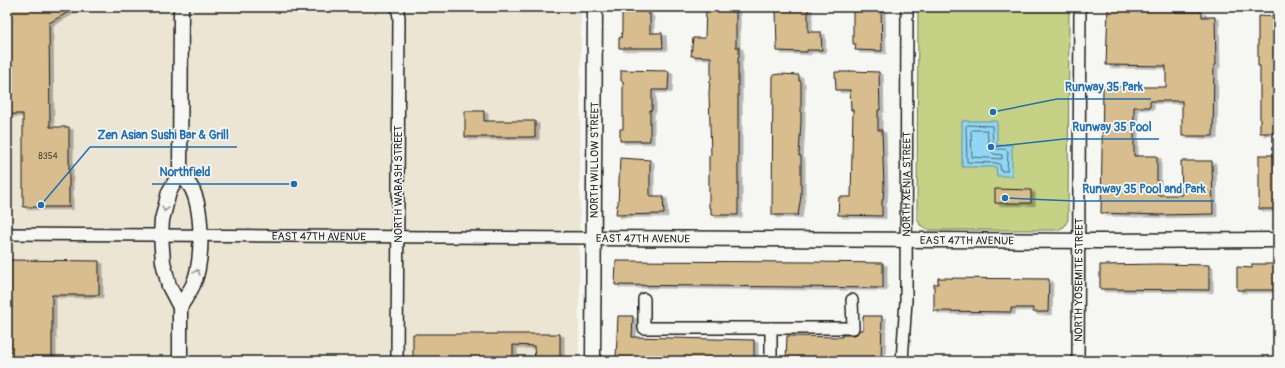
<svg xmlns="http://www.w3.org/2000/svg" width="1285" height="368" font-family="Pangolin,sans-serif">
<defs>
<filter id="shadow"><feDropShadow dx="4" dy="2.5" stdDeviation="0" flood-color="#0004"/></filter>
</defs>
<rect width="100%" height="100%" fill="#f6f6f2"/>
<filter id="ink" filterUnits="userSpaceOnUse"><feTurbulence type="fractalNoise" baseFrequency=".025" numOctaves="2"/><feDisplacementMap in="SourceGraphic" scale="8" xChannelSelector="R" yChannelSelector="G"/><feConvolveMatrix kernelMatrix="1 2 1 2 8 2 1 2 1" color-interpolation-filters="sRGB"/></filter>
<g filter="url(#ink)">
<path fill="#ede5d4" d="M7,7H581L579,361H7Z"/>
<path fill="#c5d185" stroke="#707650" d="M918,7H1069L1068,220L1064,227L1057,230H929L920,225L917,217Z"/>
<path fill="#91d7f3" stroke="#628c9d" d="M962,121H997V145H1012V176H997L996,167H962Z"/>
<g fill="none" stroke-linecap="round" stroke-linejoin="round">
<path stroke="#4b6772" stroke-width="1" d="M968,125L992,126L993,147C997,151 1004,147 1008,151L1007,171H1001L1000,165L997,163L967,162L966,127Z
M973,130H987L989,149L994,154L1002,155V159L972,157L971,132Z"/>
</g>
<path fill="#d8bd8e" stroke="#1c1c1c" filter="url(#shadow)" d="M7,7H77L49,23L50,127H69V207H23V114H7Z
M622,7H648V14H650V33H662L663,48H619V38H621L622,30Z
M706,7H736V47H739V58H738V215H711V208H709V156L711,155L709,93L710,80H711V57L691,56L693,38H705Z
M777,7H808V32H821L822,50H807V52L777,51L776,11H777Z
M853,7H881L882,51L855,50L856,44H853Z
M1108,7H1175V12H1202V17H1215L1216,65H1214L1213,136H1182V101H1150V107H1134V156H1157V195H1182L1181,161H1212L1213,214L1160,215L1101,213L1103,87H1166V66L1106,65Z
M1258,16L1278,17V133H1260V66H1258Z
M621,70L669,71L668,90H652V110H650V141H620V129H623V81H621Z
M850,71L879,72L880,110H878V130H882L884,187L883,200H882V216L838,215L839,197H851L853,110H851L850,90H836L835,72H850Z
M780,74L799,75V81H801V121L799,156H801V196L798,215H772L773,75Z
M465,111H484V121H535V137H465Z
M1259,155H1278V209H1259Z
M620,158L650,160V196H663L664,214L616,215L617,205H618Z
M995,189L1031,190V203H995Z
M7,260L99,261V295H52V361H7Z
M616,261L812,262L883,263V288L615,285Z
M1159,264L1209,265V290L1100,289V265Z
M1252,264H1278V290H1237V267L1252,268Z
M938,278L1049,279L1048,312H1033V308H1011V312L934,311V284H938Z
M618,316H633L632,337L754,340V361L616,358Z
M863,316H882L881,361L786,360L787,336L842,337V335H853L857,334L859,330H863Z
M413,334H560V361H535L534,346L513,345V361H413Z"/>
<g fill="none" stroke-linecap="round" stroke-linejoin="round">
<g stroke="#1c1c1c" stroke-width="14">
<g id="minor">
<path d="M397,7L399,17L397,361"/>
<path id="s1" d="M7,234L594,238"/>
<path d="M644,299V328H771"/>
<path d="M771,361V328H853L852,300"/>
<path id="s2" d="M902,361L906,301L907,7"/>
<path id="s3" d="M1078,361L1080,7"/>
</g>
</g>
<g stroke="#1c1c1c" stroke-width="17">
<g id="tertiary">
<path id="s4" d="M594,238L1097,241L1278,240"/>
<path d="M180,307C184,300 189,293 193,285C203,262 203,214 193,191C190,184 184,179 180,173"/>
<path d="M180,361V307L169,286L163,262L161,235L162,220L169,192L180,173L181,7"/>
<path id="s5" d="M593,361L595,7"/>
</g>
</g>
<use href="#minor" stroke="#f6f6f2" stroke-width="11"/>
<use href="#tertiary" stroke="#f6f6f2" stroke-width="14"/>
</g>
<defs><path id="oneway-chevron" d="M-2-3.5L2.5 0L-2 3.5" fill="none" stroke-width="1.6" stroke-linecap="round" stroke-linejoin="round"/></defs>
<g stroke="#949492">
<use href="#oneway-chevron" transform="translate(165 209) rotate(104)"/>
<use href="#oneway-chevron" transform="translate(197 272) rotate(-74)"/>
</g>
</g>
<g text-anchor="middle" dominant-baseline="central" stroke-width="3.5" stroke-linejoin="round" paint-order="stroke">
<g font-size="9" fill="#4b4438">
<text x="48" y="156">8354</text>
</g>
<g font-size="11" fill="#1c1c1c" stroke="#f6f6f2">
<text stroke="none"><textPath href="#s5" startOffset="201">NORTH WILLOW STREET</textPath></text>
<text transform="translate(398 184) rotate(-90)">NORTH WABASH STREET</text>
<text stroke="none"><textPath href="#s2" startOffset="177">NORTH XENIA STREET</textPath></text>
<text stroke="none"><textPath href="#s1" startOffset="312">EAST 47TH AVENUE</textPath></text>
<text stroke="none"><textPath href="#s4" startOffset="49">EAST 47TH AVENUE</textPath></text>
<text stroke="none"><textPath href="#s4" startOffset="373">EAST 47TH AVENUE</textPath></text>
<text stroke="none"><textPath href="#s3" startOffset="81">NORTH YOSEMITE STREET</textPath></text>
</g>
</g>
<path fill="none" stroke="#1f6fb2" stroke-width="1.5" d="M993 112L1057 99H1151M991 147L1064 139H1159M41 205L90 147H237M294 184L219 184H152M1005 198L1074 201H1214"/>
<g fill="#1f6fb2" stroke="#f6f6f2" stroke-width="1.5">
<circle cx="993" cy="112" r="4"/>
<circle cx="991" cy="147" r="4"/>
<circle cx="41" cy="205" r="4"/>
<circle cx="294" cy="184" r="4"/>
<circle cx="1005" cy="198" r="4"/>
</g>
<g font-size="12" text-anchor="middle" font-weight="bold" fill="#1f6fb2" stroke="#f6f6f2" stroke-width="3.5" stroke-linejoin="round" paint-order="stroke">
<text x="1104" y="91">Runway 35 Park</text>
<text x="1112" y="131">Runway 35 Pool</text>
<text x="163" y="139">Zen Asian Sushi Bar &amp; Grill</text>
<text x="185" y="176">Northfield</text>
<text x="1144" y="193">Runway 35 Pool and Park</text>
</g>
<rect width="1285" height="368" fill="none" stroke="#f6f6f2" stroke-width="24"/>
<rect x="12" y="12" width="1261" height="344" fill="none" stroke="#1c1c1c" stroke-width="1.5" filter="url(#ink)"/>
</svg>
